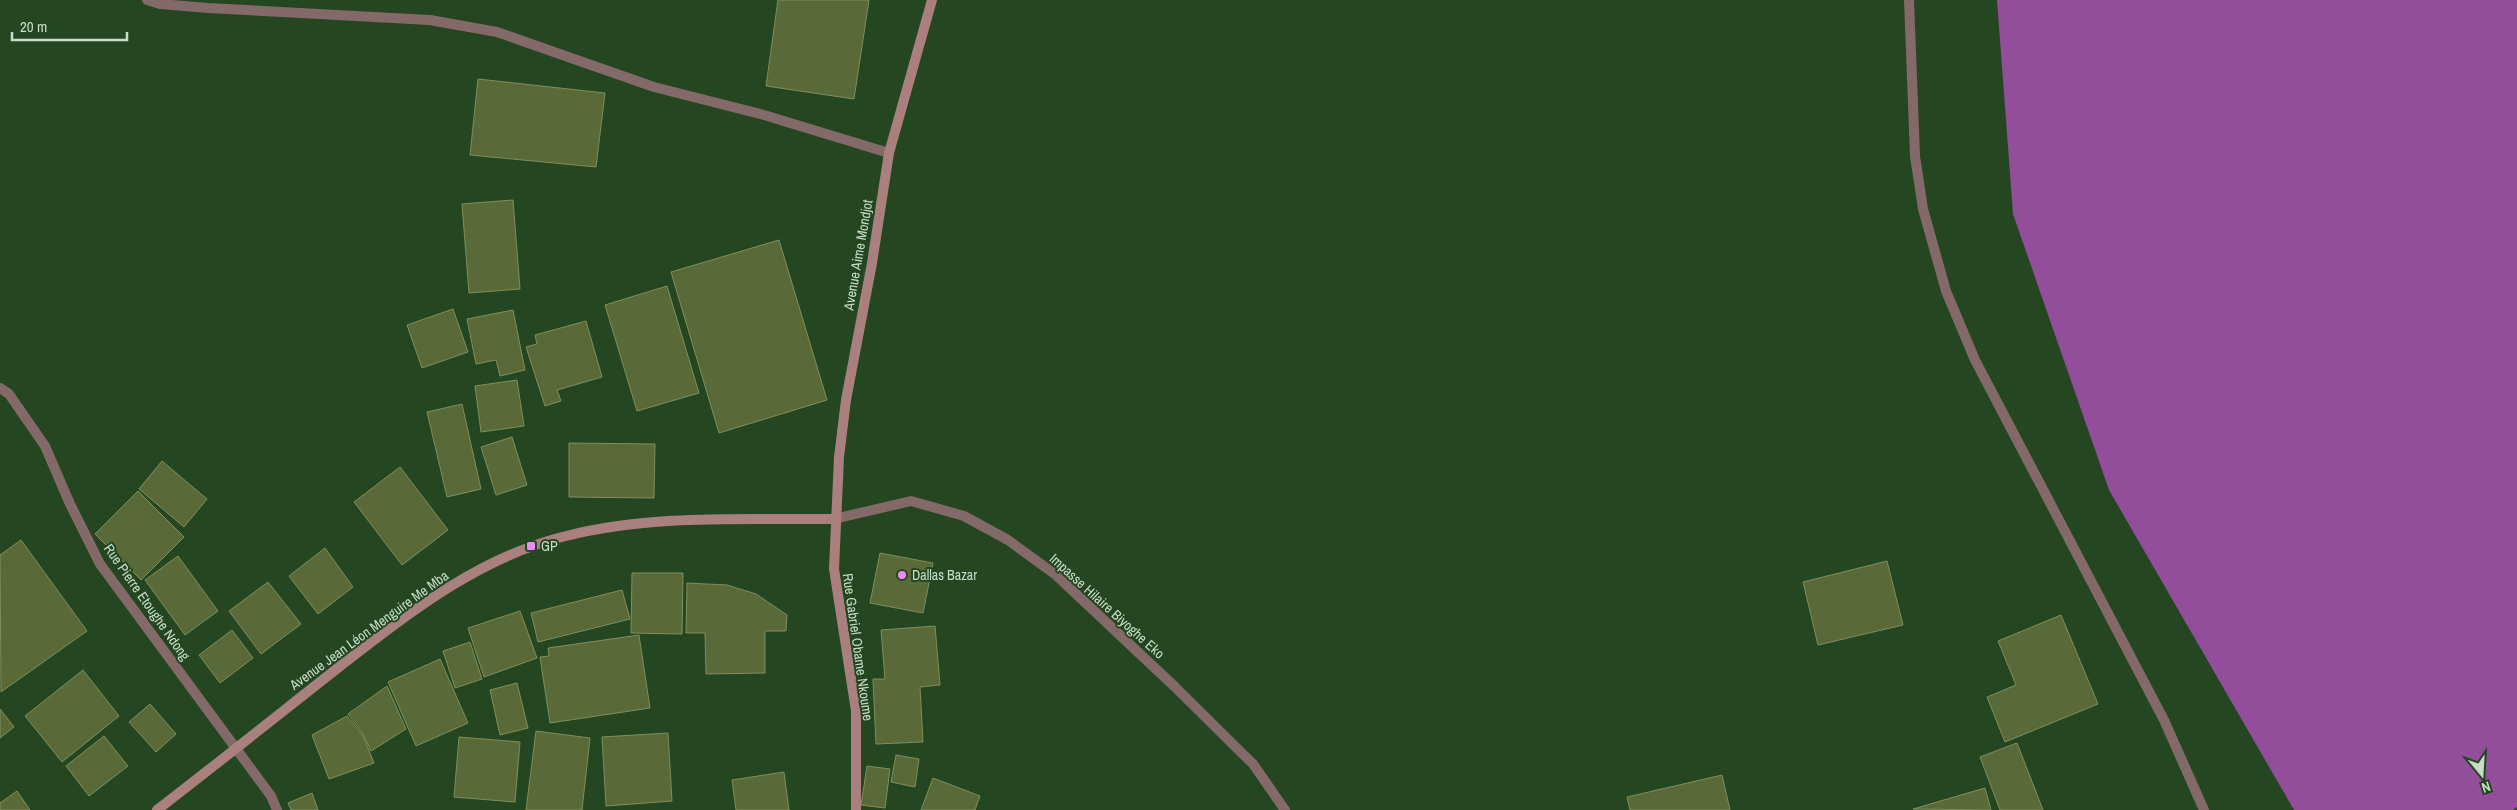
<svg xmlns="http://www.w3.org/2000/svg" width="2517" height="810" font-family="'Archivo Narrow',sans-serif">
<rect width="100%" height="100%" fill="#244722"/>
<path fill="#924d9b" d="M1997,0H2517V807L2513,810H2294L2109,490L2013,214Z"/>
<path fill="#5a6938" stroke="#7f8f5c" d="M778,0H869L854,99L766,86Z
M478,79L605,93L596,167L470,155Z
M513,200L520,289L469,293L462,204Z
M779,240L827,400L719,433L671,272Z
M667,286L699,393L637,411L605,305Z
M453,309L468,352L422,368L407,325Z
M513,310L525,370L500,376L496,360L476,364L467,319Z
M586,321L602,377L557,390L561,401L545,406L526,347L537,344L535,335Z
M517,380L524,426L481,432L475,386Z
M462,404L481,489L447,497L427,412Z
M512,437L527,485L496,495L481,447Z
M569,443L655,444L654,498L569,497Z
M162,461L207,499L184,527L139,489Z
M400,467L448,530L402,565L354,502Z
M138,491L184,537L141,580L95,534Z
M21,540L87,631L1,692L0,555Z
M325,548L353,587L318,614L289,576Z
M880,553L933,563L923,613L870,603Z
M178,556L218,611L185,635L145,580Z
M1887,561L1903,625L1818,645L1803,582Z
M632,573H683L682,634L631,633Z
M268,582L301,624L261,654L229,611Z
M687,583L727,585L756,594L787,615L786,631H765V673L706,674L705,633H686Z
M622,590L630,619L538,642L531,613Z
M520,611L537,658L484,677L468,628Z
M2061,615L2098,704L2005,742L1987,697L2016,685L1998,641Z
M935,626L940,685L920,687L923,742L876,744L873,679H885L881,630Z
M232,630L253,658L220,683L199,655Z
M639,635L650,708L550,723L540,657L549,656L548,648Z
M470,642L482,679L455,688L443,651Z
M440,659L468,723L416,746L388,682Z
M83,670L119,716L62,762L25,716Z
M517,683L528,728L500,735L490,690Z
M387,686L406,729L371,751L363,734L348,714Z
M150,704L176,734L156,752L129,722Z
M0,709L14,727L0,738Z
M347,716L363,736L374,763L329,779L312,735Z
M536,731L590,738L582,810H526Z
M668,733L672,801L606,806L602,737Z
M104,736L128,766L89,796L66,766Z
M459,737L520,742L515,802L454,797Z
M2017,743L2043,810H2000L1980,757Z
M896,755L919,759L915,787L891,782Z
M867,766L890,769L885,808L861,805Z
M784,772L789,810H736L732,780Z
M1722,775L1730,810H1630L1627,797Z
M933,778L980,796L975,810H921Z
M1985,788L1991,810L1913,809Z
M17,791L30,810H0V803Z
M312,793L318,810H291L288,803Z"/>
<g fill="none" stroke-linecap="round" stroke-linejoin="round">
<path stroke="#836967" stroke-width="10" d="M147,0L160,4L208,8L430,20L497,32L654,87L764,115L889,153
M1909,0L1915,156L1923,209L1946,291L1975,360L2164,720L2204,810
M0,388L9,394L45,446L70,504L100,564L271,796L277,810
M834,519L911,501L964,516L1008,540L1056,575L1174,686L1253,764L1285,810"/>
<path stroke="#a9807e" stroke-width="10" d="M157,810C218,763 278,715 339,667C409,613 479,557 566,536C653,514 746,520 834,519
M856,810V711L834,569L839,457L846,400L872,263L889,153L932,0"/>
</g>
<g fill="#ed8cf9" stroke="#244722" stroke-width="2">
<rect x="526" y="541" width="10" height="10" rx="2.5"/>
<circle cx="902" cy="575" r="5"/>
</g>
<g text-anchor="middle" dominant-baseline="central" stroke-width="4" stroke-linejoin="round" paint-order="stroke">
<g font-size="14" fill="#c7dcc6" stroke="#244722">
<text transform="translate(858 255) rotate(-80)">Avenue Aime Mondjot</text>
<text transform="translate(147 602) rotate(55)">Rue Pierre Etoughe Ndong</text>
<text transform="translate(1107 606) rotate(42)">Impasse Hilaire Biyoghe Eko</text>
<text transform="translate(369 630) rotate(-36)">Avenue Jean Léon Menguire Me Mba</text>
<text transform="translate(858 647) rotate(82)">Rue Gabriel Obame Nkoume</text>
</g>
<g font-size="14" fill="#c7dcc6" stroke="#244722" text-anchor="start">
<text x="541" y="546">GP</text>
<text x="912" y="575">Dallas Bazar</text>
</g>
</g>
<g transform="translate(2482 775) rotate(162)" stroke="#244722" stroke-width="4" paint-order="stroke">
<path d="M0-4L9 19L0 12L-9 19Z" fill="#c7dcc6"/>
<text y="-8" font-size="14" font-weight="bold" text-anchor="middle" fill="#c7dcc6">N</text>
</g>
<path d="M12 32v8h115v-8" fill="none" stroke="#c7dcc6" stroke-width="2.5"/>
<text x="20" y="32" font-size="15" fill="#c7dcc6" stroke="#244722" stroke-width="4" paint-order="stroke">20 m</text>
</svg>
